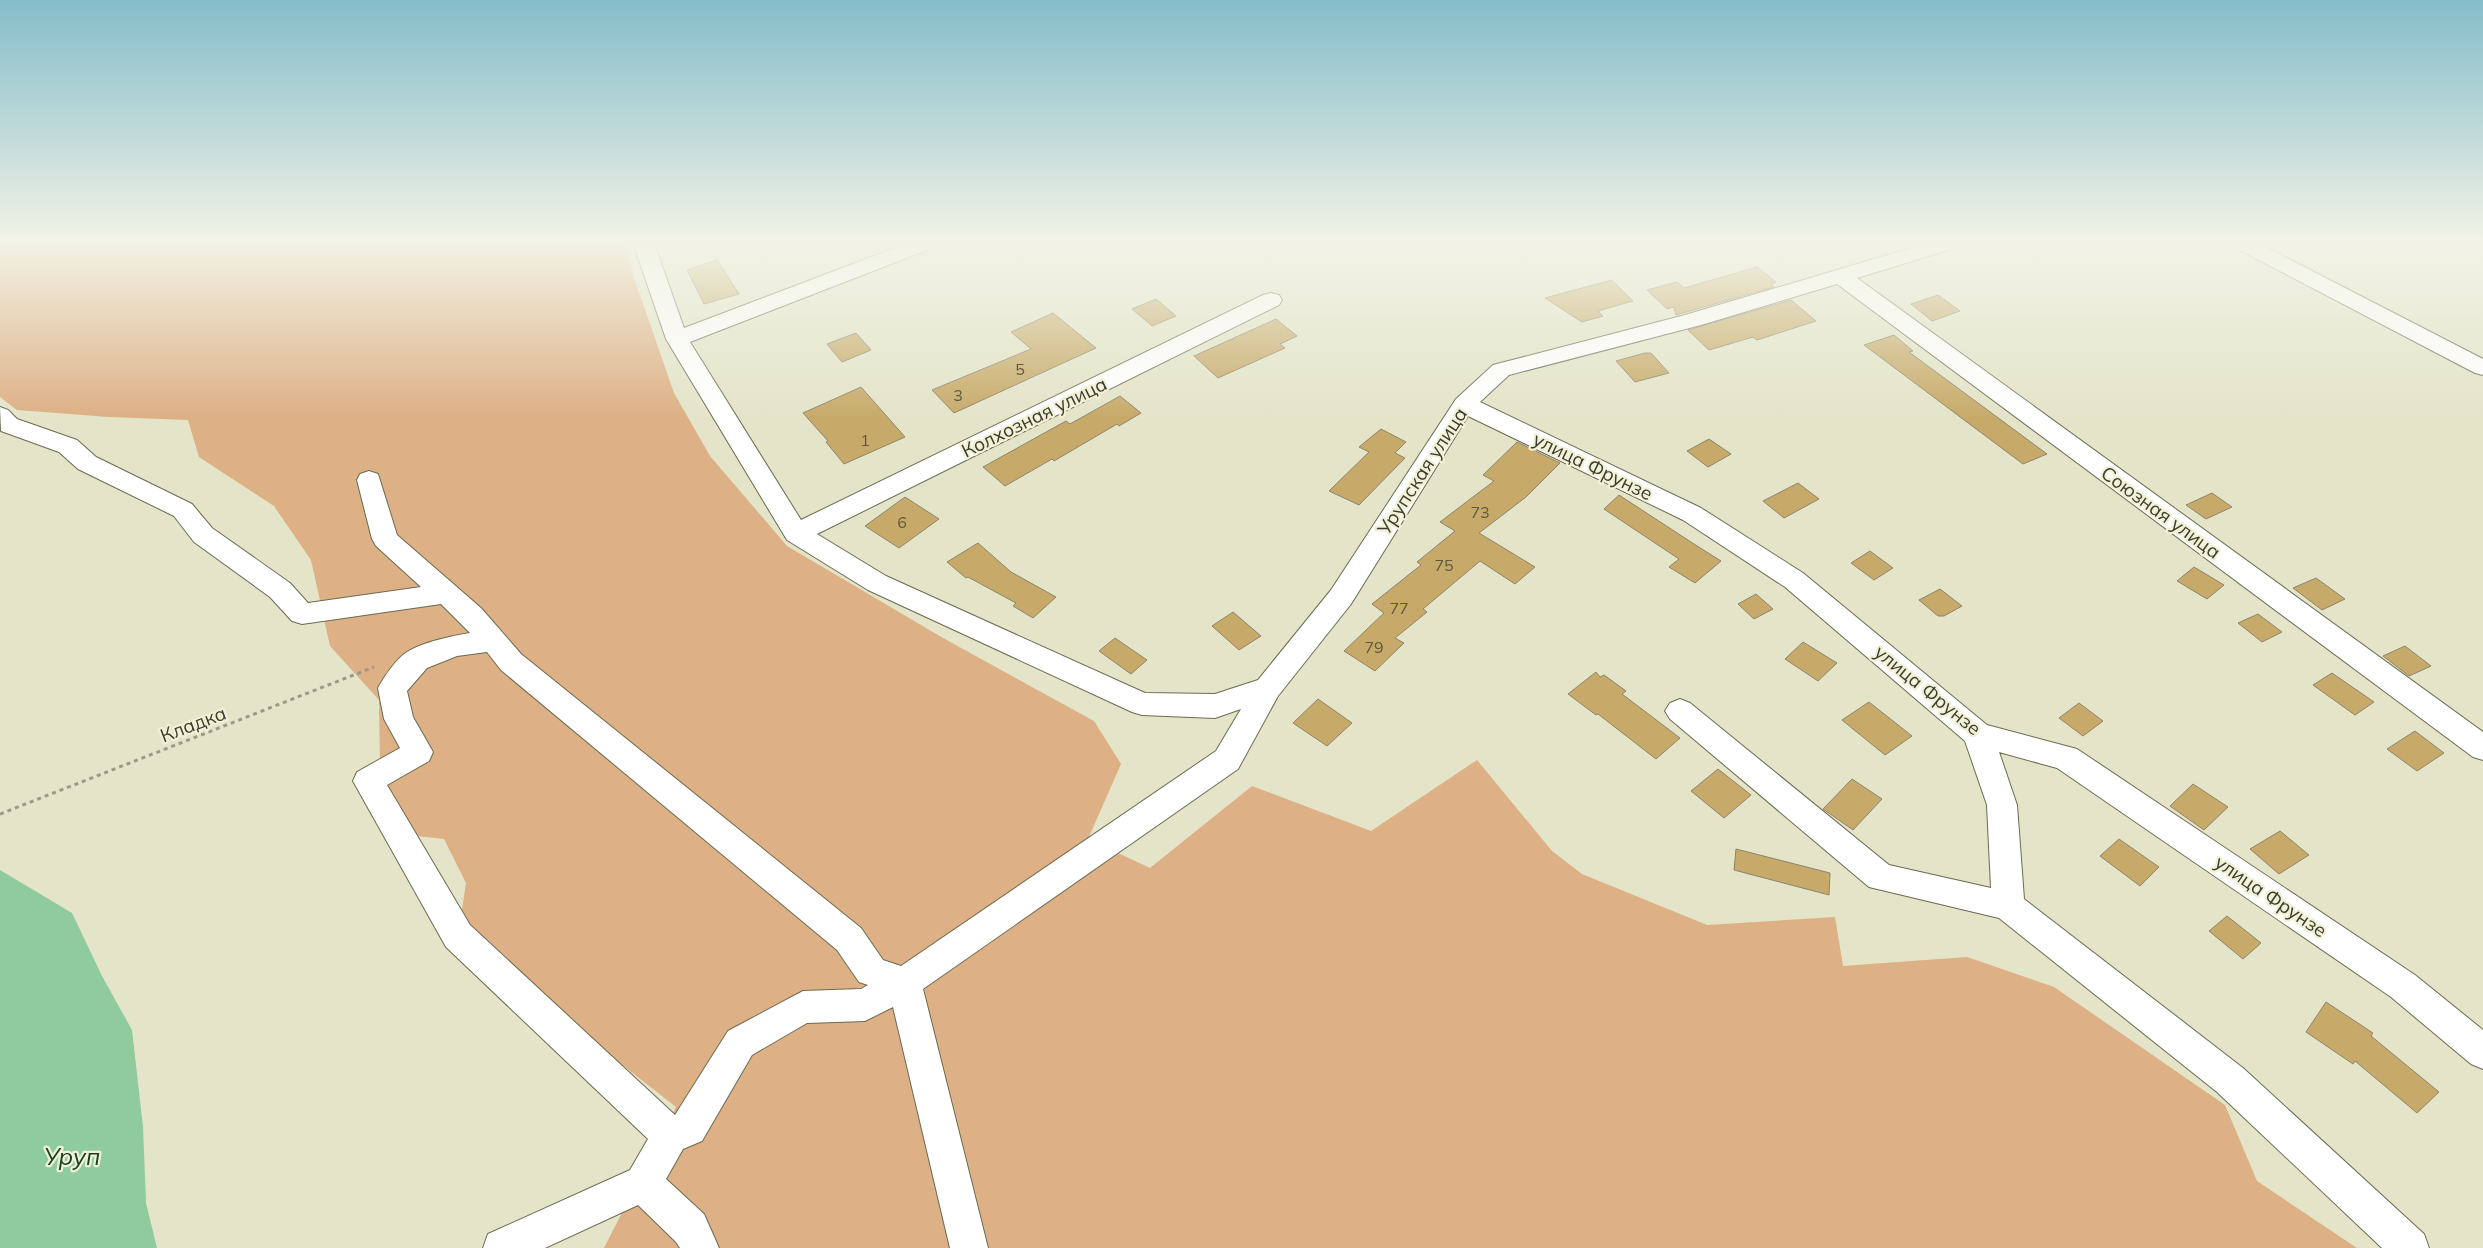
<svg xmlns="http://www.w3.org/2000/svg" width="2483" height="1248" font-family="Mulish,sans-serif">
<rect width="100%" height="100%" fill="#e3e4c8"/>
<path fill="#ddb085" d="M0,243H626L633,275L674,393L710,456L787,546L943,638L1094,721L1121,764L1088,839L1150,868L1252,786L1371,831L1477,760L1552,851L1582,874L1707,925L1835,917L1843,966L1967,957L2054,987L2225,1105L2257,1181L2357,1248H604L676,1107L458,936L466,883L444,839L381,832L379,700L330,646L311,560L274,506L199,457L188,420L109,417L17,410L0,397Z"/>
<path fill="#8fcb9c" d="M0,870L72,913L102,976L132,1030L143,1127L146,1203L157,1248H0Z"/>
<path fill="#c7aa69" stroke="#8f846c" d="M717,260L739,294L704,304L687,270Z
M1757,267L1776,282L1771,284L1774,287L1676,315L1674,307L1667,309L1647,290L1677,282L1684,288Z
M1612,280L1633,301L1598,311L1603,316L1582,322L1545,298Z
M1938,295L1960,311L1932,321L1911,304Z
M1156,299L1176,316L1152,326L1132,309Z
M1791,300L1816,321L1757,340L1753,337L1709,350L1688,330Z
M1053,313L1096,348L954,413L932,390L1031,349L1011,332Z
M1276,319L1297,336L1280,344L1285,348L1218,378L1194,356Z
M856,333L871,350L842,362L827,344Z
M1894,335L1913,351L1909,352L2047,454L2023,464L1864,345Z
M1645,353H1651L1669,373L1635,382L1616,361Z
M861,387L905,437L844,464L826,442L828,441L803,413Z
M1120,396L1141,413L1119,426L1117,424L1054,461L1052,459L1005,486L983,467L1066,421L1070,424Z
M1381,429L1406,442L1395,453L1405,458L1359,505L1329,491L1369,452L1359,447Z
M1709,439L1731,454L1708,467L1687,451Z
M1517,442L1560,463L1526,497L1479,533L1535,567L1515,584L1480,561L1423,609L1427,612L1395,638L1404,643L1375,671L1344,651L1384,613L1372,604L1421,565L1417,562L1455,531L1440,522L1494,481L1483,475Z
M1798,483L1819,499L1784,518L1763,501Z
M2212,493L2232,507L2206,519L2186,505Z
M1619,495L1694,544L1721,561L1695,583L1669,567L1679,559L1604,509Z
M905,497L939,519L899,548L865,526Z
M978,543L1011,572L1056,597L1033,618L1013,606L1016,603L968,577L966,578L947,562Z
M1870,551L1893,568L1874,580L1851,563Z
M2194,567L2224,585L2207,599L2177,581Z
M2316,578L2345,599L2322,610L2293,588Z
M1940,589L1962,606L1944,616H1938L1919,600Z
M1756,594L1773,609L1754,619L1738,604Z
M1233,612L1261,636L1239,650L1212,626Z
M2258,614L2282,632L2262,642L2238,623Z
M1115,638L1147,660L1131,674L1099,651Z
M1803,642L1837,663L1818,681L1785,659Z
M2405,646L2431,666L2409,676L2383,656Z
M1596,672L1600,677L1604,675L1626,691L1622,694L1680,738L1656,759L1598,714L1596,715L1568,694Z
M2332,673L2374,702L2355,715L2313,685Z
M1318,699L1352,723L1327,746L1293,723Z
M1869,702L1912,736L1885,755L1842,720Z
M2079,703L2103,721L2083,736L2059,718Z
M2415,731L2444,753L2417,771L2387,749Z
M1718,769L1751,795L1724,818L1691,791Z
M1852,779L1882,799L1853,830L1823,809Z
M2193,784L2228,807L2204,830L2170,806Z
M2280,831L2309,855L2279,874L2250,849Z
M2119,839L2159,867L2140,886L2100,856Z
M1736,849L1830,873L1829,895L1734,870Z
M2227,916L2261,943L2243,959L2209,931Z
M2326,1002L2373,1033L2371,1036L2439,1092L2417,1113L2355,1061L2353,1064L2306,1032Z"/>
<g fill="none" stroke-linecap="round" stroke-linejoin="round">
<g stroke="#6b6b52" stroke-width="2">
<path id="minor" d="M633,243H654L684,328L908,243H938L935,247L690,342L801,520L1263,295L1271,293L1279,295L1282,300L1279,305L817,534L886,576L1145,693L1215,694L1258,680L1331,590L1456,399L1493,365L1685,315L1928,243H1961L1958,247L1857,278L2483,732V760L2473,757L1837,284L1701,325L1509,375L1480,402L1701,508L1803,573L1987,725L2077,749L2415,975L2483,1030V1069L2471,1064L2391,997L2057,768L1999,752L2017,805L2024,899L2243,1068L2424,1234L2429,1248H2382L2217,1092L1999,918L1869,887L1670,719L1665,711L1670,703L1680,699L1690,703L1889,865L1991,888L1987,805L1965,741L1785,587L1683,520L1468,416L1351,604L1278,696L1238,769L923,989L988,1248H950L893,1007L865,1021L807,1023L752,1055L702,1141L683,1149L666,1179L704,1214L719,1248H680L676,1242L638,1205L545,1248H483L488,1234L630,1170L648,1139L446,947L353,781L357,772L400,748L384,719L378,688C384,677 396,659 407,652C423,642 452,636 470,633L441,604L302,624L292,621L270,597L194,542L174,516L78,469L59,452L1,431L0,407L8,410L17,419L77,440L96,457L192,504L212,528L290,583L308,603L421,587L376,546L372,539L357,480L360,474L369,471L378,474L397,535L481,608L521,654L861,928L883,960L901,966L1216,751L1241,709L1215,718L1142,715L1132,712L868,590L787,540L666,339ZM487,652L501,670L837,950L859,982L868,985L861,989L803,991L728,1031L675,1115L470,925L387,785L429,761L433,752L413,717L407,691L427,668L457,656Z
M2231,243H2258L2483,359V375L2475,373L2234,247Z"/>
</g>
<path stroke="#9a9b86" stroke-width="3" stroke-dasharray="4 4" stroke-linecap="butt" d="M0,814L374,667"/>
<use href="#minor" fill="#fff" fill-rule="evenodd"/>
</g>
<linearGradient id="sky" x2="0" y2="1"><stop stop-color="#84bdca"/><stop offset="0.58" stop-color="#f2f3e6"/><stop offset="1" stop-color="#f2f3e6" stop-opacity="0"/></linearGradient>
<rect width="2483" height="418" fill="url(#sky)"/>
<g text-anchor="middle" dominant-baseline="central" stroke-width="4.5" stroke-linejoin="round" paint-order="stroke">
<g font-size="16" fill="#5f583f">
<text x="1020" y="369">5</text>
<text x="958" y="395">3</text>
<text x="865" y="440">1</text>
<text x="1480" y="512">73</text>
<text x="902" y="522">6</text>
<text x="1444" y="565">75</text>
<text x="1399" y="608">77</text>
<text x="1374" y="647">79</text>
</g>
<g font-size="19" fill="#3c3c31" stroke="#f1f1d5">
<text transform="translate(1034 417) rotate(-26)">Колхозная улица</text>
<text transform="translate(1593 466) rotate(26)">улица Фрунзе</text>
<text transform="translate(1422 471) rotate(-57)">Урупская улица</text>
<text transform="translate(2161 512) rotate(36)">Союзная улица</text>
<text transform="translate(1928 690) rotate(39)">улица Фрунзе</text>
<text transform="translate(193 724) rotate(-21)">Кладка</text>
<text transform="translate(2271 896) rotate(34)">улица Фрунзе</text>
</g>
<g font-size="24" font-style="italic" fill="#174324" stroke="#f1f1d5">
<text x="72" y="1156">Уруп</text>
</g>
</g>
</svg>
